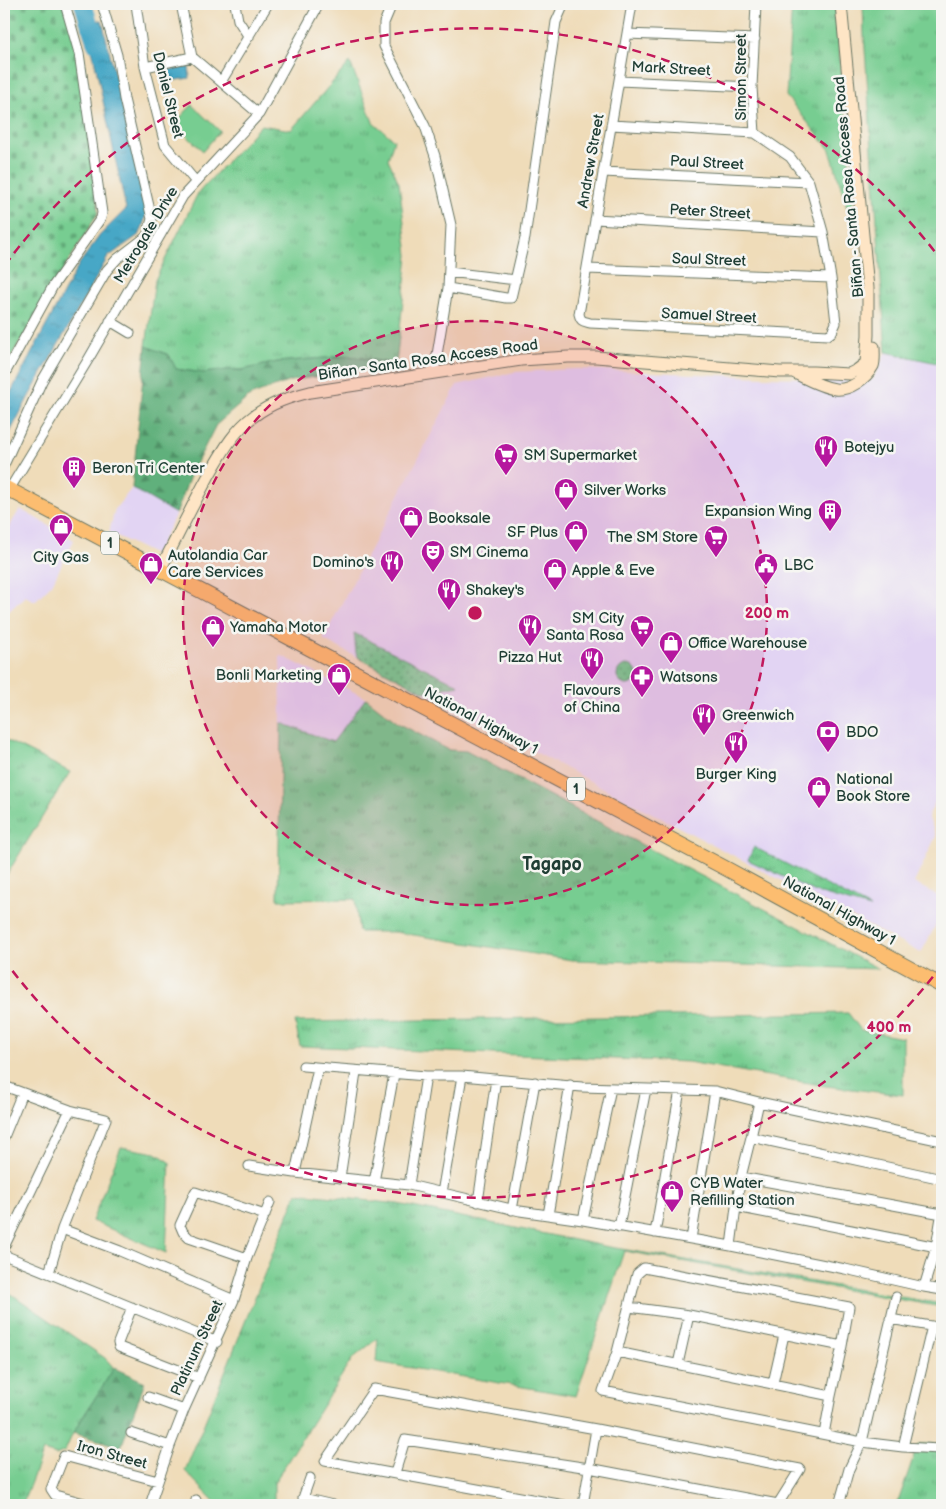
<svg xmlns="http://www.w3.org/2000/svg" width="946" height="1509" font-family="'Balsamiq Sans',sans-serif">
<defs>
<pattern id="grass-tufts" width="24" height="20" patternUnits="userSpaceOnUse" patternTransform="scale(1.25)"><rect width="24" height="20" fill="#77cd91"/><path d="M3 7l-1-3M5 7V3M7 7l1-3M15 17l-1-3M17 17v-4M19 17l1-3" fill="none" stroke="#61a877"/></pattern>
<pattern id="forest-firs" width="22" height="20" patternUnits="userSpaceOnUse" patternTransform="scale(1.25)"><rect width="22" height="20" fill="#61b07b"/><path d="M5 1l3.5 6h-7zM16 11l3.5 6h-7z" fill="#4f9066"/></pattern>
<pattern id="cemetery-stones" width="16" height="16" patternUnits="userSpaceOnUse" patternTransform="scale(1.25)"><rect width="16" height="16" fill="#77cd91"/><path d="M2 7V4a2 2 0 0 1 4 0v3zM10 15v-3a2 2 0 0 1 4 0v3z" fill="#61a877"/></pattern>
<pattern id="garden-dots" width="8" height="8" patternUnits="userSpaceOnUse" patternTransform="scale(1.25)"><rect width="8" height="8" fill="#77cd91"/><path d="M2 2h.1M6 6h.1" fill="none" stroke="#61a877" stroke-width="1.8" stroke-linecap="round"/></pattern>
<pattern id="water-ripples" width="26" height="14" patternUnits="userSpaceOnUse" patternTransform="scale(1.25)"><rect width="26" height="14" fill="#47a7c6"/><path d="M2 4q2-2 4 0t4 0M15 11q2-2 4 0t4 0" fill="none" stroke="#3b89a2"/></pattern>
</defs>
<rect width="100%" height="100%" fill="#f6f6f2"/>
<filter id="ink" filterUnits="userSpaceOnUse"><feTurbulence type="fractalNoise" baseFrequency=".02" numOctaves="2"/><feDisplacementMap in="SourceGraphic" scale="10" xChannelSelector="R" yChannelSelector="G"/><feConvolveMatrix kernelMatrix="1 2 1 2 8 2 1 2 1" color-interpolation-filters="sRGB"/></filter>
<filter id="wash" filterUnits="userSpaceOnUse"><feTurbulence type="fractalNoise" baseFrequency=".0096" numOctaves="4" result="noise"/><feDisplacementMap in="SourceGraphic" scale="20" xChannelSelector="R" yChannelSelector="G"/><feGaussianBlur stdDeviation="1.12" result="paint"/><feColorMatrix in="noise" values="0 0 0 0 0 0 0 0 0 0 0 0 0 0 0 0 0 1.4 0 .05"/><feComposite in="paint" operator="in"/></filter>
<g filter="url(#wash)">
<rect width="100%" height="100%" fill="#efdcb9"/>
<path fill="#e2d4f3" d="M886,352L942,364V789L928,816L936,836L914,883L942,898V913L921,953L571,771L323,639L457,385L515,372L577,369L762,377L873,380Z
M132,488L176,514L155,555L109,532L115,509Z
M20,509L74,540L52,584L35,601L25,596L7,613H4V535Z
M280,655L366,698L333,742L281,723Z"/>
<path fill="url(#grass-tufts)" stroke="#4b8562" d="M792,4H835L856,237L830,150L786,96Z
M863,4H942V364L886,352L864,35Z
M350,62L373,122L394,140L388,159L399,183L408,255L396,364L349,356L277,362L242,370H227L204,373L176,369L169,355L146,346L155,280L198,193L261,125L291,130Z
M366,698L398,723L449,750L466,751L625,836L879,969L572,960L395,932H359L355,899L278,900L281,723L333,742Z
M4,739L70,772L4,879Z
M754,847L870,908L818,893L748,860Z
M848,1013L861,1030L903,1038V1095L826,1086L688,1062L300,1046L295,1022Z
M121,1147L156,1153L170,1162L166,1253L92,1221Z
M297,1193L398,1204L604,1246L942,1304V1307L624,1251L576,1396L376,1362L378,1338L352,1359L274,1483V1505H218L185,1471Z
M4,1289L105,1358L114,1368L73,1433L65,1451L56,1455L43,1451L22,1505H4Z
M918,1444H942V1505H897Z"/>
<path fill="url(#forest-firs)" stroke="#407658" d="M146,346L169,355L176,369L204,373L227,370H242L277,362L349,356L396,364L290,381L250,396L216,425L190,476L176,514L132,488Z
M114,1368L145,1382L121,1447L73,1433Z"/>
<path fill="url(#cemetery-stones)" stroke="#4b8562" d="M4,4H65L83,54L98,213L4,368Z"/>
<path fill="url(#garden-dots)" stroke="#4b8562" d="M354,633L459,685L424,692L359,658L356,653Z
M617 675a10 10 0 1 1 20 0a10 10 0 1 1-20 0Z"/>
<path fill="#77cd91" stroke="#4b8562" d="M192,105L220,131L203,151L174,124Z"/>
<path fill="url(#water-ripples)" stroke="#33727d" d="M102,20L147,213L140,234L108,257L28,398L4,444V405L79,264L100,235L126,209L86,21Z
M189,67L190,78L169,81L167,70Z"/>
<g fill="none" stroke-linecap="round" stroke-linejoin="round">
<path stroke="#47a7c6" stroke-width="18" d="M83,4L96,44"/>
</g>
</g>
<g filter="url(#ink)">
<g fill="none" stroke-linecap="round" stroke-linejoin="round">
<g stroke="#687563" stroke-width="11">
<path id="minor" d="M136,4L145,67L165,145L196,182
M181,4L192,57
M235,4L238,20L249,37
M392,4L384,23V46L425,126L435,156L451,225L448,288L434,373
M632,4L579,314C581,322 583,321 590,323L828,335L832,332L836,323L831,278L823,232L809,182L790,157L755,133L752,87L756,4
M627,34L755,39
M145,67L192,57L259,114
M619,81L752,87
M221,82L268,4
M611,125L755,133
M603,172L809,182
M595,219L823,232
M587,269L831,278
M449,272L516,280
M448,288L506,298H511L525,238L556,22L564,4
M110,321L130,333
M4,375L53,286L101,218L102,213L79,53L65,4
M4,465L42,381L107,270L117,259L147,236L152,219L124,99L117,55L102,4
M9,490L88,360L183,196L259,114L319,4
M303,1066L426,1076H462L582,1087L715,1091L759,1102
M4,1086L70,1110L106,1119L62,1229L49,1273
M4,1137L22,1093
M751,1137L759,1102L942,1141
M249,1166L295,1173L409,1185L520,1211L583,1220L731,1246
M295,1173L318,1068
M741,1177L751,1137L942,1179
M340,1178L356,1072
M374,1182L394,1074
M409,1185L426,1076
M442,1193L462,1076
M478,1202L496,1079
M736,1207L741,1177L942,1214
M512,1210L535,1082
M942,1211L936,1247L924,1287L942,1290
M548,1215L570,1085
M583,1220L611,1088
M619,1227L646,1089
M62,1229L120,1251L234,1300
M655,1233L680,1090
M691,1239L715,1091
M4,1247L70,1110
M4,1255L217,1342
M247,1258L189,1238L183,1232L180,1225L195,1192L265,1215
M924,1287L845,1269L731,1246L736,1207L942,1248
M132,1307L118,1343L119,1347L199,1378
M629,1307L689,1315L842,1346L849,1307L644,1268L637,1274L617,1352L603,1391L862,1442L903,1447L940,1449L942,1444
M890,1319L942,1328
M617,1352L831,1396L824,1434
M678,1364L689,1315
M773,1383L784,1335
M831,1396L842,1346
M148,1397L184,1410
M131,1433L170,1446
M903,1447L932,1326
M395,1473L405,1440L589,1468L778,1504L800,1469L596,1429L374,1389L325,1461L564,1505
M310,1478L303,1498L333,1505
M91,1505L55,1495L51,1489L64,1456L158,1481
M150,1505L170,1446L184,1410L234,1300L247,1258L270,1202
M195,1505L196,1500
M583,1505L596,1429
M839,1505L849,1469L862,1442L896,1297"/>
</g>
<g stroke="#687563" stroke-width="13">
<path id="secondary" d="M795,373C807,379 821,387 835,389C849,391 866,379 873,366C875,361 874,353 874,347
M160,570C176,539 191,508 208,477C221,455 232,432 254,416C271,403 290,397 310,392L521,360L568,357H596L780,372H813L849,374L857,370L866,363L868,335V288L841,4"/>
</g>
<g stroke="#687563" stroke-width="16">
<path id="trunk" d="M4,487L727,869L942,986"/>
</g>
<use href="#minor" stroke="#fff" stroke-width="9"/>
<use href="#secondary" stroke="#fee5c5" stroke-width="11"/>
<use href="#trunk" stroke="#fcbd6f" stroke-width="14"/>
</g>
</g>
<circle cx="475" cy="613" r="292" fill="#c2185b" fill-opacity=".12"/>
<g fill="none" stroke="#c2185b" stroke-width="2.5" stroke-dasharray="9 6">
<circle cx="475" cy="613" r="292"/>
<path d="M942 965A585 585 0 0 1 5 961M5 265A585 585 0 0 1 942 261"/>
</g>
<defs>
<g id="restaurant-pin" transform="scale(1.25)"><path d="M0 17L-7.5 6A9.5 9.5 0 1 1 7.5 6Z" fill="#b5179e" stroke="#f6f6f2"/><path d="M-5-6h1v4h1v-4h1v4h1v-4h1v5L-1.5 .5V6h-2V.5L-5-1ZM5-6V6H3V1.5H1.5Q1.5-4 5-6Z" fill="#fff"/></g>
<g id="supermarket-pin" transform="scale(1.25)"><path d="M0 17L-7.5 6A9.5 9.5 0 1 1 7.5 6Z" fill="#b5179e" stroke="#f6f6f2"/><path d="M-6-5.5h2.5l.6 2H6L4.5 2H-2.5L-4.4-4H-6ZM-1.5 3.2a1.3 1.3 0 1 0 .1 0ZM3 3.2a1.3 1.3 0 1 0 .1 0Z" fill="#fff"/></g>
<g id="building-pin" transform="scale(1.25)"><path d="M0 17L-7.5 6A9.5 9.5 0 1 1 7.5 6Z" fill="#b5179e" stroke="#f6f6f2"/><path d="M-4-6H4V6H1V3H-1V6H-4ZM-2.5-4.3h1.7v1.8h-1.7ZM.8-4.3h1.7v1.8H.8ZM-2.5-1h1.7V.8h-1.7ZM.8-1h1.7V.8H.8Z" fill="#fff"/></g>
<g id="shop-pin" transform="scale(1.25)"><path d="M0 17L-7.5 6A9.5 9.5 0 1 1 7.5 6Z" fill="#b5179e" stroke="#f6f6f2"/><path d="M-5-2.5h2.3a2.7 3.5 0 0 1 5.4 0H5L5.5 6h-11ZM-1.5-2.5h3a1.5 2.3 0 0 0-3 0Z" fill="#fff"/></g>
<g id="theatre-pin" transform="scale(1.25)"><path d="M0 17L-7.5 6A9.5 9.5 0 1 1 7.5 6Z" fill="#b5179e" stroke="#f6f6f2"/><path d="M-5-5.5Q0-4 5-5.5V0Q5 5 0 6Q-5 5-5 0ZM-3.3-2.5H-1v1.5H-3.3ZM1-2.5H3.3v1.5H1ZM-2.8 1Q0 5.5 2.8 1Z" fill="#fff"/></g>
<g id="civic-pin" transform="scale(1.25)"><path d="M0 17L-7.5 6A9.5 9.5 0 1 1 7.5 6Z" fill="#b5179e" stroke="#f6f6f2"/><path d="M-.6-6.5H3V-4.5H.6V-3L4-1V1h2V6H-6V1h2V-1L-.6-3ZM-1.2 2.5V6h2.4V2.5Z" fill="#fff"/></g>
<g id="pharmacy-pin" transform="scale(1.25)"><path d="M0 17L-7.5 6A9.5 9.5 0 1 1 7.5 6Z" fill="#b5179e" stroke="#f6f6f2"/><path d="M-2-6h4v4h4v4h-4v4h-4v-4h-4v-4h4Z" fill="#fff"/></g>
<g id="bank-pin" transform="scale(1.25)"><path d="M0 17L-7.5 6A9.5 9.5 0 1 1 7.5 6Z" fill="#b5179e" stroke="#f6f6f2"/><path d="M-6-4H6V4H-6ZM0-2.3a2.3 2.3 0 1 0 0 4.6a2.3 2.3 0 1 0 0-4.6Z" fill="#fff"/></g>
</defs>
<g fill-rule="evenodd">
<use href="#restaurant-pin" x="826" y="447"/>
<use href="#supermarket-pin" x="506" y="455"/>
<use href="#building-pin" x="74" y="468"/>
<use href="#shop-pin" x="566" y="490"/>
<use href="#building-pin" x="830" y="511"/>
<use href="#shop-pin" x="411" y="518"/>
<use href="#shop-pin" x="61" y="526"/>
<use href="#shop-pin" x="576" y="532"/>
<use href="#supermarket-pin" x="716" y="537"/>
<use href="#theatre-pin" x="433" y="552"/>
<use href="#restaurant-pin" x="392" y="562"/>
<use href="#shop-pin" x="151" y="564"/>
<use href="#civic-pin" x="766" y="565"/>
<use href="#shop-pin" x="555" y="570"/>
<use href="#restaurant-pin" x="449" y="590"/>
<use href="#restaurant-pin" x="530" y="626"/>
<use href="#shop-pin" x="213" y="627"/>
<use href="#supermarket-pin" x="642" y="627"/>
<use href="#shop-pin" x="671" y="643"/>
<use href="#restaurant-pin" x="592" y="659"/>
<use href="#shop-pin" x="339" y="675"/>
<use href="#pharmacy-pin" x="642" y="677"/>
<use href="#restaurant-pin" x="704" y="715"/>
<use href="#bank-pin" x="828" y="732"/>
<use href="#restaurant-pin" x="736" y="743"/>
<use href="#shop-pin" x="819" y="788"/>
<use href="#shop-pin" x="672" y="1192"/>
</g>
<g text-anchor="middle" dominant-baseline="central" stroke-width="5" stroke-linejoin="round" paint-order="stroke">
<g fill="#f6f6f2" stroke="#60746d" stroke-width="1">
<rect x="101" y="531.5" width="18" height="23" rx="4"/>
<rect x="567" y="777.5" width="18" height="23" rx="4"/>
</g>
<g font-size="14" font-weight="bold" fill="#1f3d34">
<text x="110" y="543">1</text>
<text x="576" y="789">1</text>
</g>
<g font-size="15" fill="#1f3d34" stroke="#f6f6f2">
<text transform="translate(671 69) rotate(3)">Mark Street</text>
<text transform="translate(741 77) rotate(-90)">Simon Street</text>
<text transform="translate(168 95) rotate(76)">Daniel Street</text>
<text transform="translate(591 161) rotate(-80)">Andrew Street</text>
<text transform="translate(707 163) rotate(3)">Paul Street</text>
<text transform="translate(849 187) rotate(-95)">Biñan - Santa Rosa Access Road</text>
<text transform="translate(710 212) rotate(3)">Peter Street</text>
<text transform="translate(146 235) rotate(-59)">Metrogate Drive</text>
<text transform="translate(709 260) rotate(2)">Saul Street</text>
<text transform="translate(709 316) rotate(3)">Samuel Street</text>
<text transform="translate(428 360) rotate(-8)">Biñan - Santa Rosa Access Road</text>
<text transform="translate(481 721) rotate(28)">National Highway 1</text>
<text transform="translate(839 911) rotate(29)">National Highway 1</text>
<text transform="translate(197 1348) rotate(-65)">Platinum Street</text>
<text transform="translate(112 1455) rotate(15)">Iron Street</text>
</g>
<g font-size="15" fill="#1f3d34" stroke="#f6f6f2" text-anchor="start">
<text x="844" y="447">Botejyu</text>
<text x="524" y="455">SM Supermarket</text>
<text x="92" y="468">Beron Tri Center</text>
<text x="584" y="490">Silver Works</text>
<text x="812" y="511" text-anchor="end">Expansion Wing</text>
<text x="428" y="518">Booksale</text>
<text x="558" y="532" text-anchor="end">SF Plus</text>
<text x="698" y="537" text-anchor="end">The SM Store</text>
<text x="450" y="552">SM Cinema</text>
<text x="168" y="555">Autolandia Car<tspan x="168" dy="17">Care Services</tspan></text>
<text x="61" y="557" text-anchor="middle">City Gas</text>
<text x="374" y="562" text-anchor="end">Domino's</text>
<text x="784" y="565">LBC</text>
<text x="572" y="570">Apple &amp; Eve</text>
<text x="466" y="590">Shakey's</text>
<text x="624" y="618" text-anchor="end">SM City<tspan x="624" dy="17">Santa Rosa</tspan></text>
<text x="230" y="627">Yamaha Motor</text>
<text x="688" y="643">Office Warehouse</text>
<text x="530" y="657" text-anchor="middle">Pizza Hut</text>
<text x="322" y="675" text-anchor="end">Bonli Marketing</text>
<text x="660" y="677">Watsons</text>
<text x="592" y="690" text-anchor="middle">Flavours<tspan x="592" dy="17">of China</tspan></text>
<text x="722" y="715">Greenwich</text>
<text x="846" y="732">BDO</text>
<text x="736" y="774" text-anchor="middle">Burger King</text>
<text x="836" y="779">National<tspan x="836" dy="17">Book Store</tspan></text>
<text x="690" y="1183">CYB Water<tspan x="690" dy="17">Refilling Station</tspan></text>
</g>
<g font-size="18" font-weight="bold" fill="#1f3d34" stroke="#f6f6f2">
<text x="552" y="864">Tagapo</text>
</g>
</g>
<circle cx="475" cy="613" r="8" fill="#c2185b" stroke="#f6f6f2" stroke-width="2.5"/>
<g font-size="15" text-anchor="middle" font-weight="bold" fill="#c2185b" stroke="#f6f6f2" stroke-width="5" stroke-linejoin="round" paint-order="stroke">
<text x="767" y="618">200 m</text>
<text x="889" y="1032">400 m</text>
</g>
<rect width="946" height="1509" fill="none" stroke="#f6f6f2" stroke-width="20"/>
</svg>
